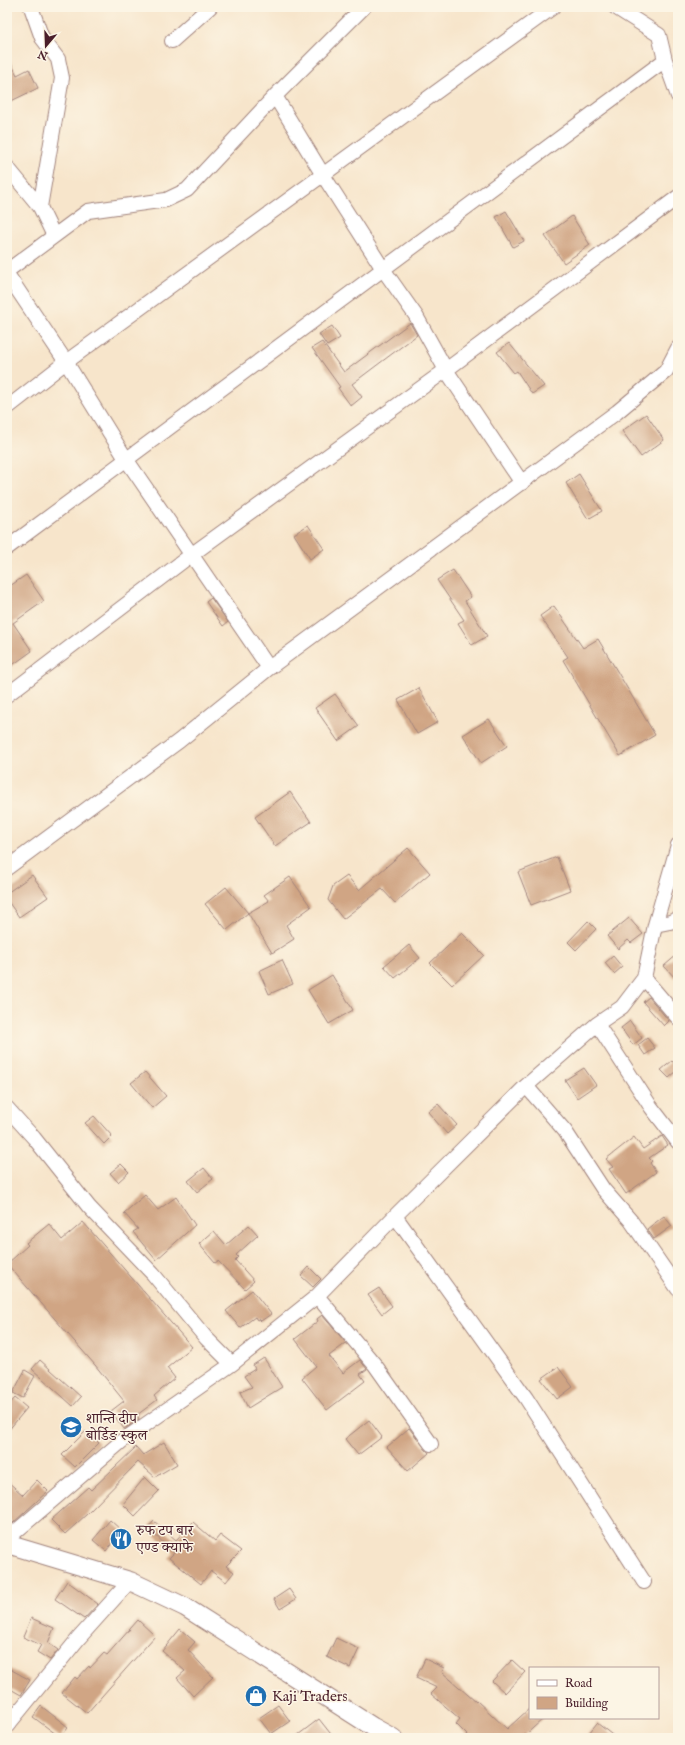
<svg xmlns="http://www.w3.org/2000/svg" width="685" height="1745" font-family="'IM FELL English','Noto Serif Devanagari',serif">
<rect width="100%" height="100%" fill="#fcf5e5"/>
<filter id="ink" filterUnits="userSpaceOnUse"><feTurbulence type="fractalNoise" baseFrequency=".025" numOctaves="2"/><feDisplacementMap in="SourceGraphic" scale="8" xChannelSelector="R" yChannelSelector="G"/><feConvolveMatrix kernelMatrix="1 2 1 2 8 2 1 2 1" color-interpolation-filters="sRGB"/></filter>
<filter id="wash" filterUnits="userSpaceOnUse"><feTurbulence type="fractalNoise" baseFrequency=".012" numOctaves="4" result="noise"/><feDisplacementMap in="SourceGraphic" scale="16" xChannelSelector="R" yChannelSelector="G"/><feGaussianBlur stdDeviation="0.9" result="paint"/><feColorMatrix in="noise" values="0 0 0 0 0 0 0 0 0 0 0 0 0 0 0 0 0 1.4 0 .05"/><feComposite in="paint" operator="in"/></filter>
<g filter="url(#wash)">
<rect width="100%" height="100%" fill="#f7e5cb"/>
<g id="blocks">
<path fill="#d0a584" d="M7,55L17,75L29,69L38,88L7,103Z
M506,211L524,241L513,247L496,217Z
M572,216L590,245L564,263L545,236Z
M410,323L417,335L352,384L362,397L351,406L338,388L340,387L312,348L322,342L344,372Z
M332,326L340,338L327,346L319,334Z
M509,343L544,386L532,394L517,371L514,373L497,352Z
M646,414L664,440L641,457L622,431Z
M579,474L602,511L588,519L566,483Z
M308,525L324,549L310,559L294,534Z
M453,570L471,597L465,601L487,636L472,645L458,623L464,620L437,580Z
M26,575L44,601L13,623L32,651L7,669V588Z
M211,598L228,622L223,626L206,602Z
M554,606L583,648L598,639L655,735L620,756L563,660L568,657L540,616Z
M419,688L438,722L417,734L398,700Z
M335,694L359,726L338,741L315,708Z
M489,719L507,746L481,763L463,735Z
M290,792L311,822L275,846L255,817Z
M408,848L430,873L395,903L382,889L343,919L328,900L333,886L347,876L359,890Z
M557,857L570,890L531,905L518,872Z
M32,875L48,897L19,917L7,900V893Z
M290,877L311,907L286,925L294,939L272,953L248,913L269,901L264,895Z
M226,887L248,913L227,930L205,904Z
M629,918L643,934L631,943L628,940L618,949L607,936Z
M588,921L596,929L576,950L568,942Z
M462,933L484,955L452,985L430,963Z
M409,945L420,958L395,978L384,966Z
M678,954V981L664,966Z
M613,956L622,967L614,974L605,963Z
M282,960L293,984L269,994L259,971Z
M332,975L353,1010L329,1024L308,990Z
M649,997L669,1021L664,1026L643,1002Z
M630,1021L642,1038L633,1045L621,1028Z
M647,1038L655,1048L645,1055L638,1045Z
M672,1061L678,1067V1070L669,1078L661,1070Z
M584,1068L596,1085L577,1098L565,1080Z
M145,1072L166,1096L152,1108L131,1083Z
M438,1104L457,1125L447,1134L428,1112Z
M94,1116L112,1136L104,1144L85,1123Z
M662,1136L668,1145L649,1158L652,1161L650,1163L656,1172L626,1194L609,1169L613,1167L606,1159L634,1137L643,1149Z
M121,1164L129,1172L118,1182L110,1173Z
M204,1168L213,1179L197,1192L188,1181Z
M145,1195L158,1210L176,1197L195,1225L156,1260L133,1232L138,1229L124,1213Z
M664,1216L672,1226L654,1239L647,1229Z
M83,1222L192,1347L167,1368L175,1378L154,1396L157,1400L137,1415L139,1419L124,1429L111,1411L124,1401L95,1365L7,1264L28,1245L26,1243L49,1224L62,1240Z
M249,1225L258,1235L236,1255L238,1257L235,1260L254,1281L245,1289L218,1261L215,1263L199,1244L214,1231L226,1245Z
M309,1267L321,1279L313,1287L301,1276Z
M379,1288L392,1306L382,1314L368,1295Z
M252,1290L271,1314L261,1321L259,1319L257,1320L255,1317L240,1328L226,1311Z
M322,1315L346,1343L329,1356L343,1373L360,1360L367,1369L360,1374L365,1381L327,1410L302,1378L316,1366L295,1339L318,1321L317,1319Z
M264,1358L282,1387L248,1408L240,1392L252,1387L244,1376L255,1369L253,1365Z
M40,1360L81,1397L73,1406L32,1369Z
M558,1367L573,1387L557,1399L541,1379Z
M25,1370L35,1376L23,1398L13,1393Z
M15,1398L27,1408L7,1432V1407Z
M369,1420L382,1437L358,1455L345,1439Z
M409,1428L429,1453L408,1471L387,1447Z
M86,1431L99,1443L75,1467L62,1455Z
M164,1442L177,1464L155,1477L138,1462L87,1514L65,1534L51,1520L88,1487L91,1490L136,1447L143,1455Z
M145,1477L159,1491L135,1516L123,1504Z
M37,1480L48,1491L13,1523L7,1518V1481L23,1495Z
M110,1520L122,1531L106,1551L93,1540Z
M154,1521L176,1540L193,1522L215,1541L220,1535L241,1551L226,1566L234,1572L226,1582L211,1571L201,1584L169,1558L174,1553L148,1528Z
M67,1581L98,1604L84,1619L55,1599Z
M289,1589L296,1599L280,1609L274,1599Z
M31,1618L54,1628L48,1643L58,1650L50,1660L37,1652L41,1645L23,1637Z
M138,1620L155,1636L87,1713L62,1693L75,1677L77,1679L89,1666L90,1668L104,1653L107,1655Z
M180,1629L195,1642L188,1650L213,1677L193,1696L177,1678L185,1671L162,1651Z
M336,1638L359,1649L350,1668L327,1657Z
M425,1659L444,1668L442,1672L476,1702L477,1701L507,1729L530,1708V1718H544L522,1738H470L456,1724L460,1719L431,1694L437,1688L416,1678Z
M512,1660L525,1672L505,1693L492,1681Z
M10,1669L30,1680L21,1695L7,1687V1675Z
M278,1705L290,1721L271,1734L259,1718Z
M41,1706L68,1727L60,1737L33,1717Z
M319,1719L334,1738H294Z
M597,1723L616,1738H585Z"/>
</g>
</g>
<g filter="url(#ink)">
<use href="#blocks" fill-opacity="0" stroke="#a0827b" stroke-width="1"/>
<g fill="none" stroke-linecap="round" stroke-linejoin="round">
<g stroke="#a0827b" stroke-width="16">
<path id="minor" d="M31,7L42,38L58,59L62,78L40,207L54,236
M615,7L659,35L665,60L678,96
M172,41L210,7
M275,96L323,175L383,269L416,316L446,370L522,483
M7,167L40,207
M7,271L88,211L166,200L187,190L275,96L364,7
M7,274L66,362L126,459L269,668
M7,408L66,362L553,7
M7,548L665,60
M7,695L191,555L446,370L678,197
M7,868L179,741L269,668L617,412L666,371L678,348
M655,925L670,922L678,919
M644,978L678,1018
M597,1024L651,1107L678,1142
M526,1086L565,1131L603,1189L631,1221L678,1289
M7,1108L34,1138L89,1207L153,1274L206,1338L232,1364
M395,1216L526,1398L644,1582
M317,1296L375,1365L431,1444
M7,1539L122,1441L232,1364L317,1296L395,1216L526,1086L597,1024L622,1007L644,978L655,925L678,845
M7,1726L78,1639L130,1581"/>
</g>
<g stroke="#a0827b" stroke-width="20">
<path id="major" d="M7,1544L130,1581L185,1607L373,1727L393,1738"/>
</g>
<use href="#minor" stroke="#fff" stroke-width="14"/>
<use href="#major" stroke="#fff" stroke-width="18"/>
</g>
</g>
<defs>
<g id="school-disc" transform="scale(1.15)"><circle r="9.5" fill="#1f6fb2" stroke="#fcf5e5"/><path d="M0-5L7-2L0 1L-7-2ZM-4 1L0 2.5L4 1V4Q0 6-4 4Z" fill="#fff"/></g>
<g id="restaurant-disc" transform="scale(1.15)"><circle r="9.5" fill="#1f6fb2" stroke="#fcf5e5"/><path d="M-5-6h1v4h1v-4h1v4h1v-4h1v5L-1.5 .5V6h-2V.5L-5-1ZM5-6V6H3V1.5H1.5Q1.5-4 5-6Z" fill="#fff"/></g>
<g id="shop-disc" transform="scale(1.15)"><circle r="9.5" fill="#1f6fb2" stroke="#fcf5e5"/><path d="M-5-2.5h2.3a2.7 3.5 0 0 1 5.4 0H5L5.5 6h-11ZM-1.5-2.5h3a1.5 2.3 0 0 0-3 0Z" fill="#fff"/></g>
</defs>
<g fill-rule="evenodd">
<use href="#school-disc" x="71" y="1427"/>
<use href="#restaurant-disc" x="121" y="1539"/>
<use href="#shop-disc" x="256" y="1696"/>
</g>
<g text-anchor="middle" dominant-baseline="central" stroke-width="3" stroke-linejoin="round" paint-order="stroke">
<g font-size="15" fill="#4a1f2b" stroke="#fcf5e5" text-anchor="start">
<text x="86" y="1418">शान्ति दीप<tspan x="86" dy="17">बोर्डिङ स्कुल</tspan></text>
<text x="136" y="1530">रुफ टप बार<tspan x="136" dy="17">एण्ड क्याफे</tspan></text>
<text x="272" y="1696">Kaji Traders</text>
</g>
</g>
<rect width="685" height="1745" fill="none" stroke="#fcf5e5" stroke-width="24"/>
<rect x="529" y="1667" width="130" height="52" fill="#fcf5e5" stroke="#b59f9b"/>
<rect x="537" y="1680" width="20" height="6" fill="#ffffff" stroke="#b59f9b"/>
<text x="565" y="1687" font-size="12" fill="#4a1f2b">Road</text>
<rect x="537" y="1697" width="20" height="12" fill="#d0a584" stroke="#b59f9b"/>
<text x="565" y="1707" font-size="12" fill="#4a1f2b">Building</text>
<g transform="translate(46 46) rotate(199)" stroke="#fcf5e5" stroke-width="3" paint-order="stroke">
<path d="M0-3L7 15L0 10L-7 15Z" fill="#4a1f2b"/>
<text y="-6" font-size="11" font-weight="bold" text-anchor="middle" fill="#4a1f2b">N</text>
</g>
</svg>
